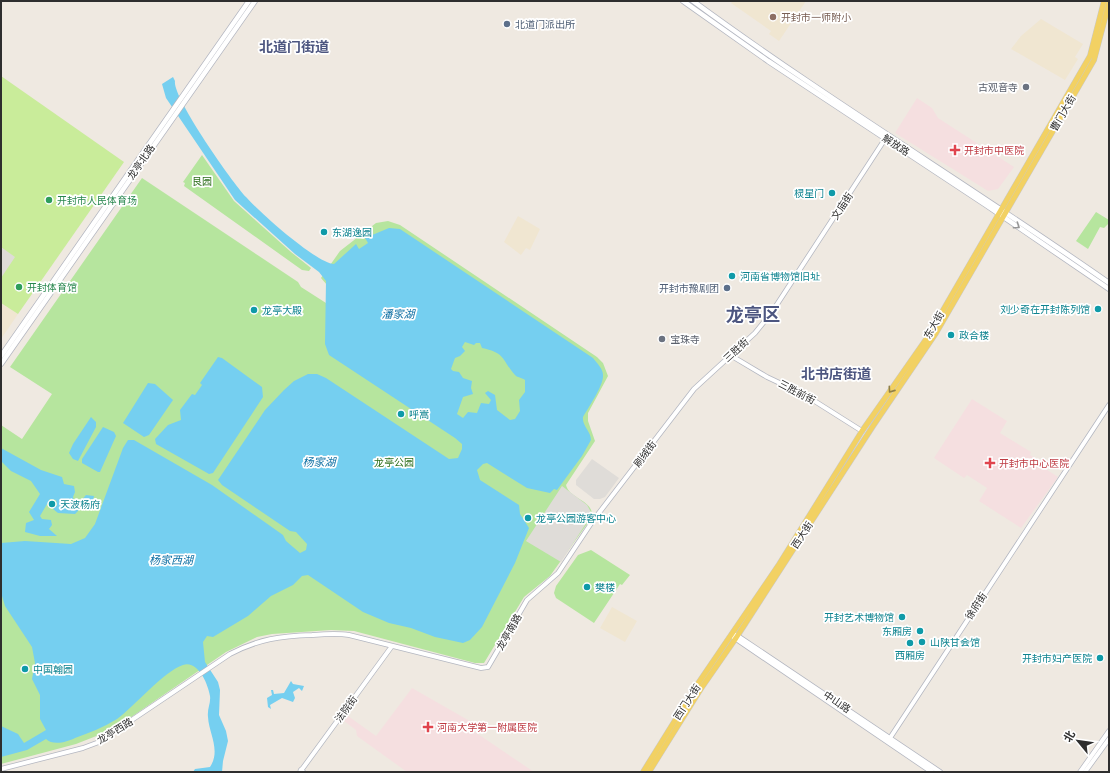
<svg xmlns="http://www.w3.org/2000/svg" width="1110" height="773" font-family="'Work Sans','Noto Sans SC',sans-serif">
<rect width="100%" height="100%" fill="#efe9e1"/>
<path fill="#f0e6d1" d="M733,1H806L779,41L769,34L771,31L731,3Z
M1041,19L1083,44L1075,57L1078,59L1065,80L1011,49L1021,36Z
M518,216L540,229L530,250L526,248L521,255L504,242Z
M1,303L18,314L1,339Z
M612,607L637,621L625,642L600,628Z"/>
<path fill="#f5dfe0" d="M917,98L932,108L938,118L1014,167L998,189L988,191L895,133Z
M972,399L1007,421L1000,433L1031,452L1030,455L1040,461L1038,464L1058,477L1021,528L979,501L987,488L967,475L964,478L934,458Z
M412,688L475,724L472,730L534,772H407L357,736L356,730L344,721L348,716L376,736Z"/>
<path fill="#b6e59e" d="M202,155L234,201L291,252L311,268L309,271L302,270L184,186L185,183L183,182Z
M142,178L298,282L301,287L326,303L327,285L321,278L340,251L376,223L388,221L400,225L597,357L603,363L608,376L588,413V421L595,441L566,485C569,499 594,500 592,517L550,576L524,597L484,663H475L354,631L331,630L272,634L257,637L226,652L124,722L104,733L76,744L1,764V425L22,439L52,394L10,367Z
M1096,212L1109,220V223L1104,228L1100,227L1088,249L1076,241Z
M591,550L630,575L622,585L620,584L594,623L556,598L554,593L556,586L578,555Z"/>
<path fill="#c9ec9a" d="M1,76L124,162L18,314L1,303Z"/>
<path fill="#dfdcd8" d="M1,247L15,257L1,278Z
M592,459L619,478L605,497L600,499H594L576,485V480Z
M562,486L587,505L592,514L561,562L526,541Z"/>
<path fill="#75cff0" fill-rule="evenodd" d="M173,77L175,81C172,97 232,182 246,197C259,212 316,263 334,264L356,244L359,249L368,243L365,238L389,228L400,229L593,358C597,363 603,369 603,375C604,385 588,408 583,417C582,426 591,431 591,440L582,456L557,490L554,489L550,493L527,488L487,463L483,464L477,470L480,480L519,505L520,514L529,528L515,563L482,627L470,640L463,643L435,637L411,628L389,623L363,612L308,575L302,576L293,585L271,596L248,616L213,637L207,636L203,642L205,662L218,682L220,690L219,715L226,731L228,741L223,761L222,772H193L195,769L210,767C221,750 209,734 208,717C207,709 211,703 210,696C208,684 198,660 183,665C164,671 134,707 117,719C104,727 89,733 75,738C67,742 53,746 46,739L27,750L1,757V726L18,734L24,743L46,730L40,719V695L32,679L35,663L32,647L5,606L2,596L1,543L25,541L71,544L85,538L95,524L123,448L128,440H134L212,485L283,535L286,541L300,553L306,550L307,544L296,532L290,531L222,485L218,480L265,410L284,390L294,381L308,374H317L326,378L449,459L458,458L462,449V444L455,438L329,355L325,344L326,281L319,272L295,254L235,200L166,98L162,84ZM465,342L474,345L476,343H480L482,348C506,353 501,359 515,375C518,378 521,377 525,380V392L519,400L520,411L515,419L510,420L497,410L495,395L488,391L485,393L491,400L489,404L481,403L477,413L468,412L463,418L457,414L463,397L473,394L471,388L472,381L463,378L459,372L453,371L451,369L455,358L460,356L465,351L462,347Z
M218,357L222,358L262,387L263,397L213,473L209,474L156,444L155,439L168,425L181,420L180,410L192,394L195,395L202,385L200,383Z
M148,383L155,384L173,400L149,435L144,437L123,423Z
M91,417L96,422V427L78,461L73,459L69,453L73,444Z
M103,427L114,432L116,436L100,472H98L82,463V459Z
M1,448L41,470L62,477L64,484L74,486L75,492L73,497L74,501L80,502L86,495L94,496L93,501L82,504L78,511L75,514L58,513L53,509L57,505L56,500L50,499L40,516L42,519L51,520L52,525L49,529L57,536H40L25,532L26,523L34,520L29,512L40,494L31,481L11,471L1,461Z
M291,681L293,684L304,686L302,691L299,688L293,692L295,698L293,702L282,698L270,705L271,709L268,707L267,698L272,695L271,690H273L274,694L284,693Z"/>
<g fill="none" stroke-linecap="round" stroke-linejoin="round">
<g stroke="#b4b7c1" stroke-width="5.5">
<path id="tertiary" d="M730,355L767,377L805,395L862,431
M890,738L1109,405
M1,769L83,748L99,742L230,654C259,639 280,636 312,635C325,634 337,633 349,635L481,668L488,667L527,600L558,573L592,522L694,389L755,333L772,312L885,139
M300,772L392,646
M1080,772L1109,731
M1085,772L1109,739"/>
</g>
<g stroke="#b4b7c1" stroke-width="6">
<path id="secondary" d="M683,1L768,61L986,205L1109,289
M693,1C828,100 972,187 1109,283
M1,356L249,1
M1,364L255,1
M736,635L940,772
M732,636L932,772
M301,770L303,772"/>
</g>
<g stroke="#c9c9c9" stroke-width="6">
<path id="primary" d="M643,772L697,685L778,566L862,431L927,338L1090,56L1104,1
M649,772L702,687L736,638L873,426L936,333L1094,60L1109,3"/>
</g>
<use href="#tertiary" stroke="#fff" stroke-width="4"/>
<use href="#secondary" stroke="#fff" stroke-width="4.5"/>
<use href="#primary" stroke="#f2d163" stroke-width="5"/>
</g>
<defs><path id="oneway-chevron" d="M-2-3.5L2.5 0L-2 3.5" fill="none" stroke-width="1.6" stroke-linecap="round" stroke-linejoin="round"/></defs>
<use stroke="#969696" href="#oneway-chevron" transform="translate(1017 226) rotate(34)"/>
<use stroke="#908048" href="#oneway-chevron" transform="translate(891 390) rotate(125)"/>
<circle fill="#8d6e63" stroke="#fff" stroke-width="1.5" cx="773" cy="17" r="4"/>
<g fill="#5c6f8a" stroke="#fff" stroke-width="1.5">
<circle cx="507" cy="24" r="4"/>
<circle cx="727" cy="288" r="4"/>
</g>
<g fill="#6b7280" stroke="#fff" stroke-width="1.5">
<circle cx="1026" cy="87" r="4"/>
<circle cx="662" cy="339" r="4"/>
</g>
<g fill="#e0444e" stroke="#fff" stroke-width="1.5">
<path d="M953 144h4v4h4v4h-4v4h-4v-4h-4v-4h4z"/>
<path d="M988 457h4v4h4v4h-4v4h-4v-4h-4v-4h4z"/>
<path d="M426 721h4v4h4v4h-4v4h-4v-4h-4v-4h4z"/>
</g>
<g fill="#0f9aa8" stroke="#fff" stroke-width="1.5">
<circle cx="832" cy="193" r="4"/>
<circle cx="324" cy="232" r="4"/>
<circle cx="732" cy="276" r="4"/>
<circle cx="1098" cy="309" r="4"/>
<circle cx="254" cy="310" r="4"/>
<circle cx="951" cy="335" r="4"/>
<circle cx="401" cy="414" r="4"/>
<circle cx="52" cy="504" r="4"/>
<circle cx="528" cy="518" r="4"/>
<circle cx="587" cy="587" r="4"/>
<circle cx="902" cy="617" r="4"/>
<circle cx="920" cy="631" r="4"/>
<circle cx="922" cy="642" r="4"/>
<circle cx="910" cy="643" r="4"/>
<circle cx="1100" cy="658" r="4"/>
<circle cx="25" cy="669" r="4"/>
</g>
<g fill="#2e9e5b" stroke="#fff" stroke-width="1.5">
<circle cx="49" cy="200" r="4"/>
<circle cx="19" cy="287" r="4"/>
</g>
<g text-anchor="middle" dominant-baseline="central" stroke-width="3.5" stroke-linejoin="round" paint-order="stroke">
<g font-size="10" fill="#785e54" stroke="#fff" text-anchor="start">
<text x="781" y="17">开封市一师附小</text>
</g>
<g font-size="10" fill="#4e5e75" stroke="#fff" text-anchor="start">
<text x="515" y="24">北道门派出所</text>
<text x="719" y="288" text-anchor="end">开封市豫剧团</text>
</g>
<g font-size="10" fill="#5b616d" stroke="#fff" text-anchor="end">
<text x="1018" y="87">古观音寺</text>
<text x="670" y="339" text-anchor="start">宝珠寺</text>
</g>
<g font-size="10" fill="#2e2e2e" stroke="#fff">
<text transform="translate(1063 113) rotate(-60)">曹门大街</text>
<text transform="translate(896 145) rotate(33)">解放路</text>
<text transform="translate(141 162) rotate(-55)">龙亭北路</text>
<text transform="translate(842 206) rotate(-57)">文庙街</text>
<text transform="translate(934 325) rotate(-60)">东大街</text>
<text transform="translate(736 350) rotate(-42)">三胜街</text>
<text transform="translate(797 392) rotate(28)">三胜前街</text>
<text transform="translate(645 454) rotate(-53)">刷绒街</text>
<text transform="translate(802 535) rotate(-57)">西大街</text>
<text transform="translate(976 606) rotate(-57)">徐府街</text>
<text transform="translate(509 632) rotate(-60)">龙亭南路</text>
<text transform="translate(687 702) rotate(-57)">西门大街</text>
<text transform="translate(837 702) rotate(34)">中山路</text>
<text transform="translate(346 709) rotate(-54)">法院街</text>
<text transform="translate(115 731) rotate(-31)">龙亭西路</text>
</g>
<g font-size="10" fill="#be3a42" stroke="#fff" text-anchor="start">
<text x="964" y="150">开封市中医院</text>
<text x="999" y="463">开封市中心医院</text>
<text x="437" y="727">河南大学第一附属医院</text>
</g>
<g font-size="10" fill="#2c6e1b" stroke="#fff">
<text x="202" y="181">艮园</text>
<text x="394" y="462">龙亭公园</text>
</g>
<g font-size="10" fill="#0d838f" stroke="#fff" text-anchor="start">
<text x="824" y="193" text-anchor="end">棂星门</text>
<text x="332" y="232">东湖逸园</text>
<text x="740" y="276">河南省博物馆旧址</text>
<text x="1090" y="309" text-anchor="end">刘少奇在开封陈列馆</text>
<text x="262" y="310">龙亭大殿</text>
<text x="959" y="335">政合楼</text>
<text x="409" y="414">呼嵩</text>
<text x="60" y="504">天波杨府</text>
<text x="536" y="518">龙亭公园游客中心</text>
<text x="595" y="587">樊楼</text>
<text x="894" y="617" text-anchor="end">开封艺术博物馆</text>
<text x="912" y="631" text-anchor="end">东厢房</text>
<text x="930" y="642">山陕甘会馆</text>
<text x="910" y="655" text-anchor="middle">西厢房</text>
<text x="1092" y="658" text-anchor="end">开封市妇产医院</text>
<text x="33" y="669">中国翰园</text>
</g>
<g font-size="10" fill="#27864d" stroke="#fff" text-anchor="start">
<text x="57" y="200">开封市人民体育场</text>
<text x="27" y="287">开封体育馆</text>
</g>
<g font-size="11" font-style="italic" fill="#0d6fa3" stroke="#fff">
<text x="398" y="314">潘家湖</text>
<text x="319" y="462">杨家湖</text>
<text x="171" y="560">杨家西湖</text>
</g>
<g font-size="14" font-weight="bold" fill="#4d5680" stroke="#fff">
<text x="294" y="47">北道门街道</text>
<text x="836" y="374">北书店街道</text>
</g>
<g font-size="18" font-weight="bold" fill="#4d5680" stroke="#fff">
<text x="753" y="314">龙亭区</text>
</g>
</g>
<rect width="1110" height="773" fill="none" stroke="#2e2e2e" stroke-width="4"/>
<g transform="translate(1078 741) rotate(299)" stroke="#ffffff" stroke-width="3" paint-order="stroke">
<path d="M0-3L7 15L0 10L-7 15Z" fill="#2e2e2e"/>
<text y="-6" font-size="11" font-weight="bold" text-anchor="middle" fill="#2e2e2e">北</text>
</g>
</svg>
